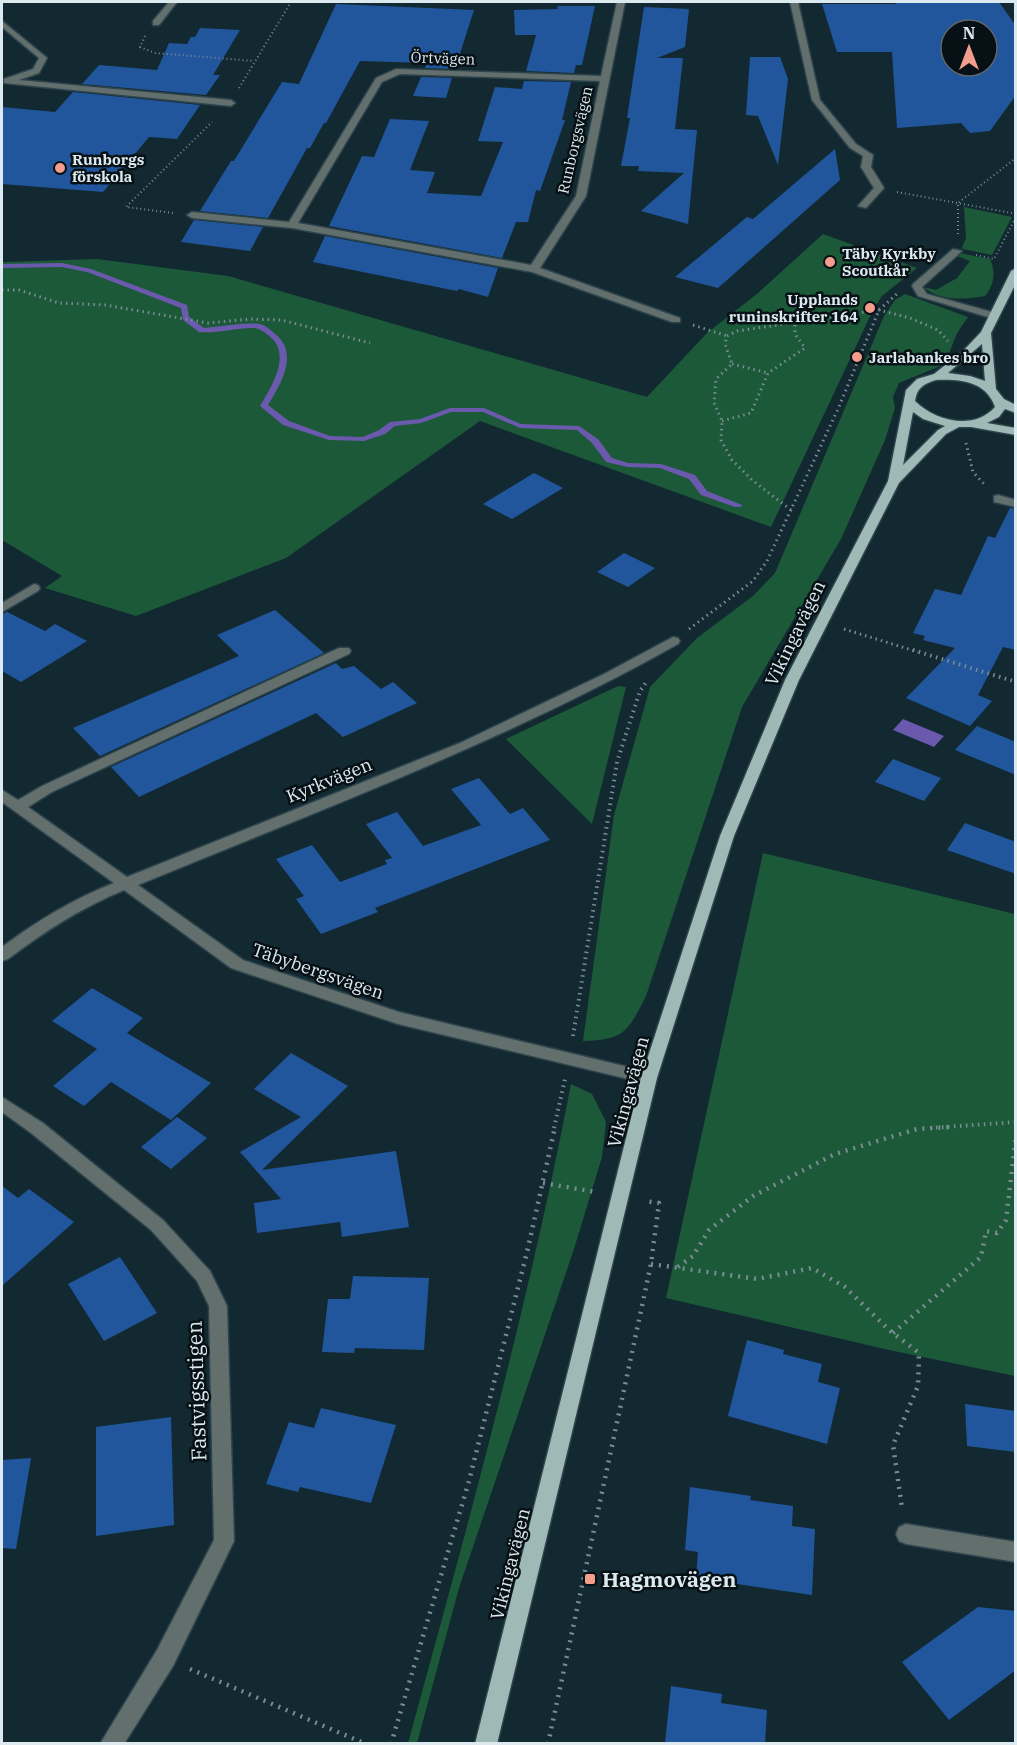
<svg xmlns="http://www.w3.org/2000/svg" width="1017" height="1745" font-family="'IBM Plex Serif',serif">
<rect width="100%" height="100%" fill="#122931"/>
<path fill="#1c5939" d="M964,207L1012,217L992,255L963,249L962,247L966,238Z
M823,234L917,268L882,296L873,310L771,527L480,421L286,558L136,616L45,588L62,576L2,540V262L97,259L228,276L647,397L707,333L758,293Z
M959,253L990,259C996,271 994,286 985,296C963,300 941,301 923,287L936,290L957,278L970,261L957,256Z
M905,294L968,317L957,333L946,361L938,367L899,383L893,397L895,408L885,440L841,539L742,707L646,996C628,1031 625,1040 583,1041L614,815L650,687L697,638L753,596L775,573L884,316L895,300Z
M618,686L626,687L592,824L506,739Z
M763,853L1015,914V1376L889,1350L666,1298Z
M571,1084L592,1094L606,1122L602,1157L574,1249L459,1588L417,1743H408C468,1525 528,1307 571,1084Z"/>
<path fill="#6b59ad" d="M903,719L944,736L934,747L893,730Z"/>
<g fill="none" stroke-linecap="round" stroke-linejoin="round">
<path fill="#6b59ad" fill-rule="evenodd" d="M62,263L91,269L187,305L189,317L204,328C216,327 249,322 260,324C265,325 271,330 275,334C300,353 280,385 268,405L289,421L330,436L363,437L379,430L390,422L420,419L450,408H484L521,424L579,426L598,439L612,458L628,463L661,464L695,475L707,491L742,505L741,507H735L701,495L689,479L660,468L628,467L606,462L592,443L577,430L520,428L483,412H451L421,423L395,426L385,434L364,441L329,440L283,425L260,406C272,386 293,353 268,335C264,332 260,329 255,328C237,327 218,334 199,332L183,320L181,308L87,272L62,267L2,268V264Z"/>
</g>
<path fill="#21569d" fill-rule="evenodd" d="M895,2H999L1016,26V95L990,131L970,133L961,123L897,128L892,52H837L822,4H896ZM951,30H987V66H951Z
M336,4L474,10L455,69L425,68L427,63L360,61L326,123H324L310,148H307L268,218L200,211L231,161H234L282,82L299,84Z
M557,6H595L582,65H576L574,73L526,71L536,35H515L514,10L558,9Z
M644,7L689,9L685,47L657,58H683L675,129L697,130L688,224L641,211L684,173L638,171L639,166H621L630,118H627Z
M200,28L240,30L213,75H220L206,95L82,84L99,65L157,70L169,43L187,44L191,37H195Z
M750,57H780L788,79L778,165L758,116L746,115Z
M421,77L452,78L446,98L413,96Z
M524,81L571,82L562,120H565L540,191L536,190L528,222H516L502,258L329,226L362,156L374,157L390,119L429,121L410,170L435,172L427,193L481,196L503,142L478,141L495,87L522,89Z
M73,92L200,105L177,139L149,137L103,192L2,184V107L55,112Z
M835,149L840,180L718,288L675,277L747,217L753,219Z
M194,220L263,227L250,251L181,242Z
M325,236L498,268L488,297L459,289L457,291L313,262Z
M534,473L563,488L512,519L483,504Z
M1010,508L1016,509V650L1003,647L978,695L992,701L970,726L906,698L955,648L923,640L925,636L913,633L935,589L961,595L988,536L995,538Z
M624,553L655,568L628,587L597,572Z
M275,610L324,653L100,756L73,728L239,656L217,635Z
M7,612L45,631L55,624L87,641L21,682L2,671V614Z
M336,663L342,669L354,666L381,689L393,682L417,703L343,737L316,713L139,797L111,767Z
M977,726L1016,742V775L955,750Z
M893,759L941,778L924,801L875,782Z
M479,778L510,814L523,808L550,840L375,908L378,912L321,934L296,899L304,896L276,859L312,845L340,882L387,864L385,860L392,858L366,824L397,812L423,846L481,825L451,789Z
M965,823L1016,842V874L947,850Z
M92,988L143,1018L127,1033L211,1083L171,1120L111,1082L84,1106L53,1086L97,1049L52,1021Z
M291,1053L348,1086L262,1170L396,1151L409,1227L342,1237L340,1222L257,1233L254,1203L281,1199L240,1152L301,1117L254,1089Z
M177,1117L207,1138L171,1169L141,1147Z
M2,1186L18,1198L29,1189L74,1222L2,1286Z
M120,1257L157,1313L104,1341L68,1284Z
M353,1276L429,1278L424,1350L355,1348L354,1353L322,1352L328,1299H350Z
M747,1340L784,1350L783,1354L822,1364L818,1382L840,1388L827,1444L728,1416Z
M965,1404L1016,1411V1452L967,1446Z
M321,1408L396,1425L371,1503L300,1487L298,1492L266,1484L289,1422L314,1428Z
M171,1417L174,1525L96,1536V1427Z
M31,1458L16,1549L2,1548V1460Z
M690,1487L751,1496L750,1500L793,1506L792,1526L815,1529L812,1595L696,1578L698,1552L685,1550Z
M978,1607L1016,1611V1670L949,1720L902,1662Z
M671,1686L722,1694L721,1703L767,1710L765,1743H665Z"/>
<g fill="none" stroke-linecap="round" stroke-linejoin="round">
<g stroke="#2e444c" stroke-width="3">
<path id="minor" d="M169,2H177L159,25H153V21Z
M617,2H625L586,196L540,268L680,318V322H672L532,272L292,228L192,218L187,215L192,212L289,222L376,78L396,69L601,76ZM400,74L600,81L576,196L531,265L298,223L382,82Z
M790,2H798L820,100L856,144L873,155L871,167L884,188L866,208L858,206L874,188L861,167L863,156L850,148L812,100Z
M2,21L47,58L39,73L19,80L231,100L235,103L231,106L4,83V79L33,69L39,58L2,27Z
M953,249L962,251L922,287L927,294L999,314V318H991L918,296L912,286L913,284Z
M998,495L1016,500V507L994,502V496Z
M34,584L38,585L40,588L38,591L2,612V603Z
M673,637L678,638L680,641L678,644C506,741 320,810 138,885L243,960L399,1012L649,1072L655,1073L657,1078L655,1083L649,1084L398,1024L231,968L124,890C81,908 45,931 8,959L2,961V947C37,921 73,899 114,883L2,802V790L18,800L42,786L339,648H349L351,651L349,654L52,792L28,807L127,877L460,743L604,674Z
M2,1097L43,1123L163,1220L210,1271L227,1306L234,1541L173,1666L124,1744H100L157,1650L214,1540L209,1306L197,1281L151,1230L31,1133L2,1112Z
M906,1524L1016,1542V1562L906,1544L899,1541L896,1534L899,1527Z"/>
</g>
<g stroke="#2e444c" stroke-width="3">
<path id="major" d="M1016,268V283L991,333L996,389L1004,399L1016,405V413L1005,409L999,417L987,423L1016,428V435L971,427H959L946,434L899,483L799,680L734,836L657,1078L497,1744H475L641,1078L720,836L785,680L888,481L906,390L917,379L934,374L964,350L981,332L1011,271ZM982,344L985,381L970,376L948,373ZM936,380C960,379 986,381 995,407C974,431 935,421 915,401C917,388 923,384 936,380ZM913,412L923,419L945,426L938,430L903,465Z"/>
</g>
<path stroke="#7a8c93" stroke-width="2" stroke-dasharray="1 3" stroke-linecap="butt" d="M145,36L140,47L155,53L254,61
M239,88L291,2
M897,192L1012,213
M173,213L126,207L212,122
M958,234V203L1016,158
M976,255L994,259L1016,217"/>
<path stroke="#7a8c93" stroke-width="3" stroke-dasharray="1.5 4" stroke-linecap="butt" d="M2,290H19L59,303L105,305L208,323L250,319L281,320L370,343
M693,325L727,336
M732,364L768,373
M722,421L751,413L768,373L805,348L795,334V322
M966,443L973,472L984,484
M791,510L752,480L732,460L721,440L722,421L714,403L716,379L732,364L725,344L727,336L737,331L879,310L910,318L938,330L948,341
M689,629L753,581L767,561L838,409L879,310L899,292
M844,629L918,652"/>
<path stroke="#7a8c93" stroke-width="4" stroke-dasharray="1.5 4.5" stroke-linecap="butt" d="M913,650L1016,682
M573,1036L617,762L640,691L647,681
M554,1128L565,1079
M930,1128L1016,1122"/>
<path stroke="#7a8c93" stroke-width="4.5" stroke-dasharray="2 6" stroke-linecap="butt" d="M543,1183L596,1192
M651,1264L757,1279L812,1268L845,1287L889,1330L919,1353L918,1386L893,1445L902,1508
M678,1267L693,1256L709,1230L753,1196L835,1154L917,1129L951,1127
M893,1333L981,1257L986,1231L997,1233L1006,1220L1016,1136
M190,1669L366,1744
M391,1744L469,1481L528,1248L555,1127
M548,1744L651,1264L659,1203L645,1201"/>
<use href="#minor" fill="#626f6d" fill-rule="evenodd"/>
<use href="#major" fill="#9fb9b6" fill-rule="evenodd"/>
</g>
<g fill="#f49d8c" stroke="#071014" stroke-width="2">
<circle cx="60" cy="168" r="6"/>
<circle cx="830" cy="262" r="6"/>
<circle cx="870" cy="308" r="6"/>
<circle cx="857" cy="357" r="6"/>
<rect x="584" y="1573" width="12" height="12" rx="3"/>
</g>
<g text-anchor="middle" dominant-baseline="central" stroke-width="5" stroke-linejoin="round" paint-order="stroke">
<g font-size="15" fill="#dce9ef" stroke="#071014">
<text transform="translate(443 58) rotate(2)">Örtvägen</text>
<text transform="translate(575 140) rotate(-77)">Runborgsvägen</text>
</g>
<g font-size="15" font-weight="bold" fill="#dce9ef" stroke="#071014" text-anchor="start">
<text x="72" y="159">Runborgs<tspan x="72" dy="17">förskola</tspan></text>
<text x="842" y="253">Täby Kyrkby<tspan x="842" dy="17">Scoutkår</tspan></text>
<text x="858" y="299" text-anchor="end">Upplands<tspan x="858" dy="17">runinskrifter 164</tspan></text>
<text x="869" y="357">Jarlabankes bro</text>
</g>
<g font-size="18" fill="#dce9ef" stroke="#071014">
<text transform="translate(795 633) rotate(-64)">Vikingavägen</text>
<text transform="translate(329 780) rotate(-22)">Kyrkvägen</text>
<text transform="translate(318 971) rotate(19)">Täbybergsvägen</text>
<text transform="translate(628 1092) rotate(-75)">Vikingavägen</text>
<text transform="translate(510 1564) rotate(-76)">Vikingavägen</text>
</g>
<g font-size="21" fill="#dce9ef" stroke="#071014">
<text transform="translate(196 1391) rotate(-92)">Fastvigsstigen</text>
</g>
<g font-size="21" font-weight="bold" fill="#dce9ef" stroke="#071014" text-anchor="start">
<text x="602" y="1579">Hagmovägen</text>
</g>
</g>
<rect width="1017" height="1745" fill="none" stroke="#dce9ef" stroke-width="6"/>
<g transform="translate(969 48)"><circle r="28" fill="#071014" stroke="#5c676c" stroke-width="1.5"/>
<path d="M0-4.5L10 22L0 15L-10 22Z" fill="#f49d8c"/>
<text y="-9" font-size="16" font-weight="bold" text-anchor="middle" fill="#dce9ef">N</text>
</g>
</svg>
